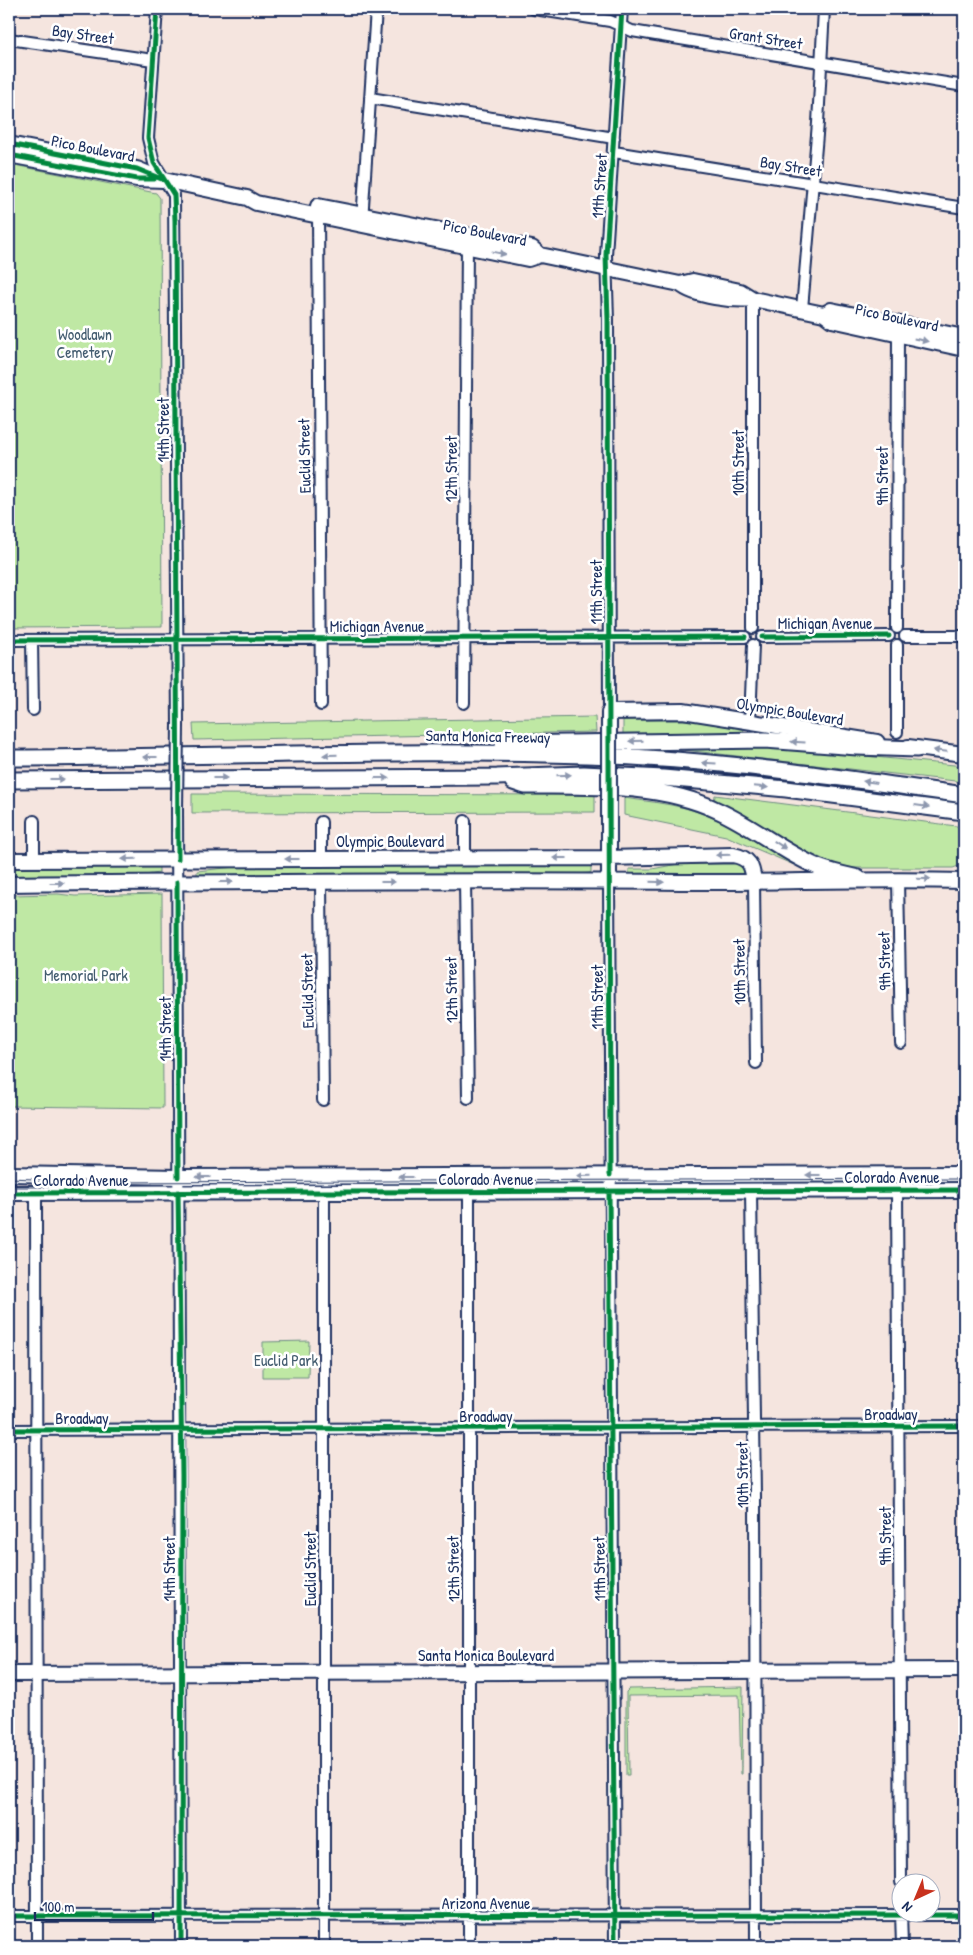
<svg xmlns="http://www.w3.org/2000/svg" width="973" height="1955" font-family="'Patrick Hand',sans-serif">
<rect width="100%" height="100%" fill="#f5e5df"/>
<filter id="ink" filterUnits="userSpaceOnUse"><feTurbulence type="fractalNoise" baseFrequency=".02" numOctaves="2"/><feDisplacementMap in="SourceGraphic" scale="10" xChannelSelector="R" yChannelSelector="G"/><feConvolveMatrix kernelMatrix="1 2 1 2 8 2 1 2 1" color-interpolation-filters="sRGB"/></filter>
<g filter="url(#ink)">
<path fill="#bfe8a4" stroke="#6d8c81" d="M9,164L156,193L160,198L162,627L9,628Z
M595,717L596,732L194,740L193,724Z
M623,720H689L743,729L745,733L623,736Z
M685,746L785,748L964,766V782L684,750Z
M192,794L595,795V812L192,813Z
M715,795L964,827V864L953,868H858L827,865L714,804Z
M624,798C644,801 665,803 685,808C725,819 760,842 794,865L726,836L624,815Z
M678,864H742L746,871L743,875H629V869H652Z
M589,865L591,866V872L589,873L545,877H197V871L245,866Z
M9,867H156L159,868V873L116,879H9Z
M58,894L75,896L162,894L163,1108L9,1106V895Z
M309,1341L308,1377H263V1342Z
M743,1687L742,1774H741L739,1695L628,1696L629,1775H626V1692L629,1689Z"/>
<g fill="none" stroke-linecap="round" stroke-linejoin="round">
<g stroke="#1b2f5e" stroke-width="14">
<path id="minor" d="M157,9L148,138L154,163L174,195L178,725
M534,9L610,21L632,31L964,86
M9,39L153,60
M370,98L614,138
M614,152L964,208
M318,211L321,705
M362,221L376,9
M802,309L818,123L824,9
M753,628V299
M897,628L898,329
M905,636H964
M762,637L889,636
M9,640L745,637
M32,640L33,710
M464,703L467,241
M609,712L608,320L606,255L622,9
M750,722L753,645
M897,732V645
M177,810C179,1189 182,1568 181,1946
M34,821V860
M321,859V822
M465,859V821
M898,879L901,1043
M609,880L615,1946
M465,881L468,1098
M754,881L756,1063
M321,882L323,1100
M897,1189L901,1882
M751,1190L755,1496L756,1946
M324,1192V1946
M36,1193L37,1946
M9,1430L964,1426
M901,1912L902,1946
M9,1916L964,1915
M469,1946V1191"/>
</g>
<g stroke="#1b2f5e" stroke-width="18">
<path id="major" d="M9,144L137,169L154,176
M9,155L137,179L164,180L247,198L256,203L528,259L540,255
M318,206L532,248L540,255L680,284C695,297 734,301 753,299
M680,284L693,281L740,291L753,299L824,314L832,320L964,349
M824,314L831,310L964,337
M609,732V712L683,711L877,742
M908,747L964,754
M9,860L608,858L733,855C750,858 752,866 754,881
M609,880V802
M9,884C233,882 457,880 681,882C776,883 870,878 964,881
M9,1174L178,1177L964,1174
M9,1193L964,1190
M9,1674L964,1670"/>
</g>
<g stroke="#1b2f5e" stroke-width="19">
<path id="highway" d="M503,744L765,740L857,747L917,749
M9,758C201,757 394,749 586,755C713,759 839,777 964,795
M9,780L497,777L584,774L663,778L786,789L964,812
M513,782L525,786C590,786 660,783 719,811C754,827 783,852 818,867C831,872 845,875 858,878"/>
</g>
<use href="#minor" stroke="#fff" stroke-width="10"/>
<use href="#major" stroke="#fff" stroke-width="14"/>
<use href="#highway" stroke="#fff" stroke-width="15"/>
<path stroke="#1b2f5e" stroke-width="1" d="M9,1178L106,1182L964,1179
M9,1187H49"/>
<g stroke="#1b2f5e" stroke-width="14" stroke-linecap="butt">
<path id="minor-bridge" d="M177,810L178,725"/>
</g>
<g stroke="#1b2f5e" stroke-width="18" stroke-linecap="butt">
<path id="major-bridge" d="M609,802V732"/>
</g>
<use href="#minor-bridge" stroke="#fff" stroke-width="10"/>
<use href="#major-bridge" stroke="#fff" stroke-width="14"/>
<g stroke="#fff" stroke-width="8">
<path id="cycleway" d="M157,9L148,138L154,163L174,195L175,221L178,859
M9,144L137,169L164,180
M9,155L137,179H154
M762,637L889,636
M9,640L745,637
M177,882L178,1177
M610,1175L608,320L606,255L622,9
M609,1191L615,1946
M178,1192L182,1475L181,1946
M9,1193L964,1190
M9,1430L964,1426
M9,1916L964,1915"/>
</g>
<use href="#cycleway" stroke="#00873e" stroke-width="5"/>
</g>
<defs><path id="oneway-solid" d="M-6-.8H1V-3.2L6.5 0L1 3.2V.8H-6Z" transform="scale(1.25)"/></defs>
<g fill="#8d97ae">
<use href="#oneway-solid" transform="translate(499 253) rotate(12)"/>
<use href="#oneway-solid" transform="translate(921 340) rotate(12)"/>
<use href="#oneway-solid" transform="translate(636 741) rotate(179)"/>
<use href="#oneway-solid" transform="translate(798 742) rotate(-176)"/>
<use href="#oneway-solid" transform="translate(940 751) rotate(-174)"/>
<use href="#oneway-solid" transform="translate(330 755) rotate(179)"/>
<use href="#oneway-solid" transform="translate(150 757) rotate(180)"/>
<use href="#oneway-solid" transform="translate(709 763) rotate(-176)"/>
<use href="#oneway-solid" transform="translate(564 775) rotate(-2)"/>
<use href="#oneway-solid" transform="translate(220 778)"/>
<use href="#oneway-solid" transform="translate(382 778)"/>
<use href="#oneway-solid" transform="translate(57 779)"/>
<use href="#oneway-solid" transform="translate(870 782) rotate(-173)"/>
<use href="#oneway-solid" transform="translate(761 787) rotate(5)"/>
<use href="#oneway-solid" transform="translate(922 806) rotate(8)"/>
<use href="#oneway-solid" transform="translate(780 845) rotate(33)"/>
<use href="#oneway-solid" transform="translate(723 855) rotate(179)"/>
<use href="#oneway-solid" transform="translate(560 858) rotate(180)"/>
<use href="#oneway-solid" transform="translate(129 859) rotate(179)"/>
<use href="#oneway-solid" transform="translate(292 859) rotate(-180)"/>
<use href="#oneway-solid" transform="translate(924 879) rotate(2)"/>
<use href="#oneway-solid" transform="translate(226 882)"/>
<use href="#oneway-solid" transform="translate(388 882)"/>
<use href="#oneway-solid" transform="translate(657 882) rotate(1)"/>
<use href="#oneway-solid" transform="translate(57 883)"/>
<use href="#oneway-solid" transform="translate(813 1175) rotate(180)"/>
<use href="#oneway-solid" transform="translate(584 1176) rotate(179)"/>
<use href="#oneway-solid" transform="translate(203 1177) rotate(-180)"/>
<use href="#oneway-solid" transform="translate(406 1177) rotate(180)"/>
</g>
</g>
<g text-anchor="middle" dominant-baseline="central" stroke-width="5" stroke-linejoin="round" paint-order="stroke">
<g font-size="16" fill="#1b2f5e" stroke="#fff">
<text transform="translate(83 34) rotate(8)">Bay Street</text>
<text transform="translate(766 38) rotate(9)">Grant Street</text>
<text transform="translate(93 148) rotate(11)">Pico Boulevard</text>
<text transform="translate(791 166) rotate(9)">Bay Street</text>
<text transform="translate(599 186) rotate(-86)">11th Street</text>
<text transform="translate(485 232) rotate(11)">Pico Boulevard</text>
<text transform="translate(897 317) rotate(12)">Pico Boulevard</text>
<text transform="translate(163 430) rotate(-90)">14th Street</text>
<text transform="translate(304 456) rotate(-91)">Euclid Street</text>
<text transform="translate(738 463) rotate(-90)">10th Street</text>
<text transform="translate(451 469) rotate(-90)">12th Street</text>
<text transform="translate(882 476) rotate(-90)">9th Street</text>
<text transform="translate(596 592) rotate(-90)">11th Street</text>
<text x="825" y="623">Michigan Avenue</text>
<text x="377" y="626">Michigan Avenue</text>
<text transform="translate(790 711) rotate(9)">Olympic Boulevard</text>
<text transform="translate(488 736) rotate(1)">Santa Monica Freeway</text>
<text x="390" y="841">Olympic Boulevard</text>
<text transform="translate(884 961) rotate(-91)">9th Street</text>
<text transform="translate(739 972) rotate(-91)">10th Street</text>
<text transform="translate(451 990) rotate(-91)">12th Street</text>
<text transform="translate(307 991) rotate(-91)">Euclid Street</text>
<text transform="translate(597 997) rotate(-90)">11th Street</text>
<text transform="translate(165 1029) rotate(-90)">14th Street</text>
<text x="892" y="1177">Colorado Avenue</text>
<text x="486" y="1179">Colorado Avenue</text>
<text x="81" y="1180">Colorado Avenue</text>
<text x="891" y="1414">Broadway</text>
<text x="486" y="1416">Broadway</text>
<text x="82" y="1418">Broadway</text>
<text transform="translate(742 1475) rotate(-91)">10th Street</text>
<text transform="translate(885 1536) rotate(-90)">9th Street</text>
<text transform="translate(169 1569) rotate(-90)">14th Street</text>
<text transform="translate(310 1569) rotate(-90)">Euclid Street</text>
<text transform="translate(453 1569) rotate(-91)">12th Street</text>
<text transform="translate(599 1569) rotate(-91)">11th Street</text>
<text x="486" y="1655">Santa Monica Boulevard</text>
<text x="486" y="1903">Arizona Avenue</text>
</g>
<g font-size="16" fill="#445d70" stroke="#fff">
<text x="85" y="334">Woodlawn<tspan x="85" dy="18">Cemetery</tspan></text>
<text x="86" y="975">Memorial Park</text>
<text x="286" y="1360">Euclid Park</text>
</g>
</g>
<rect width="973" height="1955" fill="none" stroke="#fff" stroke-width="30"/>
<rect x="15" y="15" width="943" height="1925" fill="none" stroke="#1b2f5e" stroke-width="2" filter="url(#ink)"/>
<g transform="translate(916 1898) rotate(224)"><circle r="24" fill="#ffffff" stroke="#a4acbf"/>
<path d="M0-4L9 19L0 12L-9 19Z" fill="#c8321e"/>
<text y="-8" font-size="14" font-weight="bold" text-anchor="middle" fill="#1b2f5e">N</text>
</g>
<path d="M35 1912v8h118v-8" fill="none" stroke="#1b2f5e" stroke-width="2.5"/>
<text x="42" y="1912" font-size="15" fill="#1b2f5e" stroke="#ffffff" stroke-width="4" paint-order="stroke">100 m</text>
</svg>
